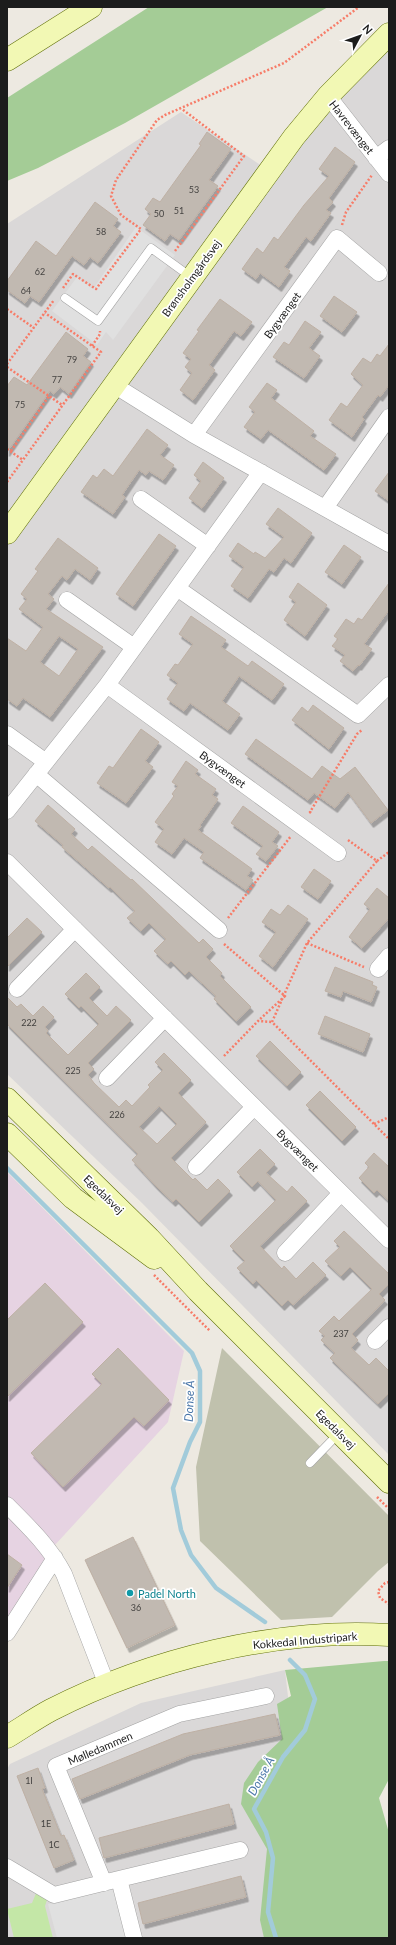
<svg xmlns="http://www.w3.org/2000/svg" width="396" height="1945" font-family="Lato,sans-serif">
<defs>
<filter id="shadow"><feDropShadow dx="2.5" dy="4.5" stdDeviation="0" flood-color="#0004"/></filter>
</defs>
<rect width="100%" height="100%" fill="#ede9e1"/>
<path fill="#dad8d8" d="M389,49V1455L142,1203L7,1074V224L181,112L274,174L318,113Z
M285,1670L315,1938H7V1769L10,1764L141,1703Z"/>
<path fill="#e6d3e2" d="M7,1172L184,1351L168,1422L54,1546L7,1618Z"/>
<path fill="#c0c1ad" d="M222,1348L389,1516V1562L378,1571L332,1617L281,1620L200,1541L196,1467Z"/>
<path fill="#c4e7a7" d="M37,1891L48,1897L45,1906L53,1938H14L7,1909L32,1903Z"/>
<path fill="#a4cc96" d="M149,7H328L125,123L38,168L7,181V98Z
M384,1661H389V1779L379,1798L389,1833V1938H264L260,1920L267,1849L241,1804L244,1783L258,1762L282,1739L277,1704L291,1696L285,1670Z"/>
<path fill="#e0e0e0" d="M136,227L175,255L113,340L106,332L97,345L52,311L77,277L93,289Z
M117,1887L130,1938H57L48,1904Z"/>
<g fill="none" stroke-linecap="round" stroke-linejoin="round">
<path stroke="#a2cbda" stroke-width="4.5" d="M7,1168L192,1353L200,1371V1422L190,1442L173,1488L181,1530L191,1555L216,1588L265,1622
M276,1938L268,1912L273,1858L266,1832L254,1809L283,1757L305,1730L315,1699L305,1675L290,1660"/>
</g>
<path fill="#c1b9b1" stroke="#beb0a4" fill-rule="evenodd" filter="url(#shadow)" d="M207,132L231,149L209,180L218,186L179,240L170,234L165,241L143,225L151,214L145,209L153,198L160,202L201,145L199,144Z
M335,147L355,162L329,198L333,202L326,210L331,213L311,241L306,237L284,267L290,271L279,287L260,273L256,279L242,269L257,248L263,253L274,237L278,240L304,205L329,176L319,169Z
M95,202L118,219L113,226L121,232L98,263L90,257L84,265L72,256L39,302L30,296L25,303L7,290V281L36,241L56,256Z
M334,296L357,312L342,332L320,316Z
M220,299L252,322L241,336L234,331L209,365L215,370L193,400L180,390L192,373L185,367L191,359L183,353L199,331L197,330Z
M305,321L321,332L309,348L320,356L304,378L273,357L284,342L289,345Z
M66,332L88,349L83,356L91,362L69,394L60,387L54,394L50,391L7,452V386L14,377L27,385Z
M389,344V385L380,397L378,395L362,417L364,419L352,437L329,420L341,403L347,407L363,385L351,374L363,358L371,363L377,354L380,356Z
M267,383L277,390L271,398L314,431L310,436L336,454L324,470L268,430L261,439L244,427L255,412L249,407Z
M147,429L168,445L160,455L174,465L163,480L149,471L146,475L139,470L122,495L125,497L113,514L81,492L93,475L97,478L104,469L113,476Z
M203,462L224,478L202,508L189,498L201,481L194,475Z
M389,472V501L375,491Z
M278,508L312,533L291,563L284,558L274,572L269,569L248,598L231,586L244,567L229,556L238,543L254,554L255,552L265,558L284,537L266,524Z
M159,534L176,546L133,606L116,594Z
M58,538L98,568L90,580L75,569L67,580L62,576L48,594L54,599L46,609L103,647L50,717L23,698L17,706L7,699V638L26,651L43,627L19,609L27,599L21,594L38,571L35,569ZM59,636L78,649L59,676L40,662Z
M344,545L361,557L342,584L325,572Z
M298,583L327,605L305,636L284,620L296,602L289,597Z
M389,583V610L364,644L372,649L359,666L358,665L353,671L340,661L345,655L332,646L338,639L334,636L346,619L354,624L358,618L362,620Z
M191,616L226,640L221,647L248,666L252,661L284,684L272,700L239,676L222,701L240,714L228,730L190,703L184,711L167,699L178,683L167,675L175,664L178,665L193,644L179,634Z
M313,705L344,728L329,749L292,720L302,707L308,712Z
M141,729L159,742L145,761L153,767L126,803L97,783L109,766L113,768Z
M256,739L312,779L322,766L340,779L355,767L388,810L371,823L348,792L335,808L314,793L308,800L245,754Z
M186,761L198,770L195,774L216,789L212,795L218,799L200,825L201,826L198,830L252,869L247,876L253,880L246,890L200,858L204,852L184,838L172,854L155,842L164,829L155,822L174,796L172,794L178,786L172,782Z
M48,805L75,829L71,834L88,850L92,846L131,880L132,879L199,943L203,939L213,949L206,957L222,973L220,976L251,1007L236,1021L214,999L216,996L189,971L185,975L171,961L168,964L154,951L166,939L149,923L141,931L127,918L135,911L110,887L109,888L62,847L63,845L35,821Z
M243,806L279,832L272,842L278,846L266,861L256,854L263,846L231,823Z
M314,869L331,881L318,899L301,887Z
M377,888L389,898V918L362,948L349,937L370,909L364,904Z
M288,905L308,919L273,967L259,956L276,932L262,922L271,909L280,915Z
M27,918L42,932L7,967V938Z
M335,967L373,982L372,985L377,987L371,1002L343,991L341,997L325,991Z
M86,973L100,987L89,998L107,1016L116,1006L131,1020L88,1063L94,1069L88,1075L94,1083L119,1107L126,1100L132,1106L150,1087L148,1085L163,1070L155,1062L164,1053L191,1080L178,1093L206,1122L171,1158L193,1180L195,1178L207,1190L218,1179L230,1191L199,1222L176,1199L173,1202L156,1186L132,1160L138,1154L7,1024V997L17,1007L21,1004L33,1016L43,1006L54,1017L45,1027L48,1031L46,1033L68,1055L99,1024L81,1006L79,1008L65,994ZM159,1106L177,1124L157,1144L139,1127Z
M325,1016L370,1034L363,1052L318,1034Z
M270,1041L301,1072L287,1086L256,1056Z
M320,1091L356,1127L342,1141L306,1105Z
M260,1149L275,1164L266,1173L287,1192L292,1186L307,1201L260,1246L282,1269L284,1266L296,1279L313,1262L326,1275L293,1305L288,1300L282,1306L256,1280L253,1284L237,1268L245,1261L230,1246L276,1200L258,1181L252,1187L237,1172Z
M374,1153L389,1167V1201L377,1190L374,1193L359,1178L369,1167L365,1163Z
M344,1231L389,1274V1284L379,1294L385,1300L352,1334L358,1340L351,1348L369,1365L376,1358L389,1371V1393L378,1404L330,1358L335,1353L321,1340L325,1336L319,1331L334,1316L339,1321L372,1289L350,1267L341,1276L325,1261L340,1247L334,1241Z
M45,1283L83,1322L7,1397V1320Z
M118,1348L169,1400L144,1426L134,1417L63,1487L31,1453L102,1384L92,1374Z
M133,1537L175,1625L127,1648L85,1560Z
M7,1554L22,1565L7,1588Z
M275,1714L280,1735L190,1755L80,1799L72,1779L183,1734Z
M38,1768L45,1788L42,1789L61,1836L64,1835L74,1860L54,1868L17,1776Z
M229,1804L234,1824L104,1858L99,1838Z
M241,1876L246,1897L143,1924L138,1903Z"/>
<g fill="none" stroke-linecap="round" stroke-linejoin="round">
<g stroke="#a3a3a3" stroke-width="9">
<path id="lane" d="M65,298L98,321L151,248L191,277
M310,1463L339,1433"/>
</g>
<g stroke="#a3a3a3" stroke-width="17">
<path id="street" d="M328,96L389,174
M376,158L389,148
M114,385L194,435L389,544
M194,435L337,238L379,273
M141,499L208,546
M325,508L389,417
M177,588L358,715L389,685
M67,600L134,647
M107,685L338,853
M7,734L46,762
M36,774L219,930
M7,811L107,685L261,472
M7,862L389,1240
M378,969L389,956
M17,989L75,929
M107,1078L165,1018
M196,1167L254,1107
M285,1253L341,1193
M375,1341L389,1327
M7,1505C28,1526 50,1547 64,1574L107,1685
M7,1633L55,1558
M7,1867L54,1895L119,1879L134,1938
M119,1879L240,1850
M104,1883L56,1766L179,1714L266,1696"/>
</g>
<g stroke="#5f6f06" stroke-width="23">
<path id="secondary" d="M7,60L91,7
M7,533L294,137L328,96L389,34
M7,1099L149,1238L198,1291L389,1482
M7,1134L73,1198L154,1258
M7,1737C22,1728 36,1718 51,1710C151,1659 277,1628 389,1635"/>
</g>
<path stroke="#f77c68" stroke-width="2.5" stroke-dasharray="2 2" stroke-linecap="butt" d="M342,225L346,212L372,175
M175,251L244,156L182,109
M63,288L73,274L96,289L141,229L121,215L111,196L116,180L157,120L165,115L284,63L359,7
M7,309L34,328
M92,346L100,334V331
M7,364L54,300
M7,367L62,405
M7,449L23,460
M11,451L49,396
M7,482L101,352L45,313
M311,813L310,812L357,734L362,730
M348,840L377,861L307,943L272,1022L389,1139
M377,861L389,852
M228,918L291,836
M307,943L364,967
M224,944L285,996L258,1021
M224,1056L258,1021L272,1022
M374,1124L389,1117
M154,1275L210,1331
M377,1497L389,1509
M389,1582L385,1583L378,1591L380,1598L389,1604"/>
<use href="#lane" stroke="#fff" stroke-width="8"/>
<use href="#street" stroke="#fff" stroke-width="16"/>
<use href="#secondary" stroke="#f2f8b4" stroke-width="22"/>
</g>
<circle fill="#0f9aa8" stroke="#fff" stroke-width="1.5" cx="130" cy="1593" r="4"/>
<g text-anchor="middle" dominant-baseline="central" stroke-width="3.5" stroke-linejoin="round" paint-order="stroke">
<g font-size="9" fill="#454341">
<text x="194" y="189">53</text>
<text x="179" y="210">51</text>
<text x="159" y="213">50</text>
<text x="101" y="231">58</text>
<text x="40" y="271">62</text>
<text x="26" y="290">64</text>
<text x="72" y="359">79</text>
<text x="57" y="379">77</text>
<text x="20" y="404">75</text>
<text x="29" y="1022">222</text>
<text x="73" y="1070">225</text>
<text x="117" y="1114">226</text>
<text x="341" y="1333">237</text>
<text x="136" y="1607">36</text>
<text x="29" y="1780">1I</text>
<text x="46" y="1823">1E</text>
<text x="54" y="1844">1C</text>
</g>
<g font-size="11" fill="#1c1c1c" stroke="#fff">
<text transform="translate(352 127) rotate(52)">Havrevænget</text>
<text transform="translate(191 278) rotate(-54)">Brønsholmgårdsvej</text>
<text transform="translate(282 315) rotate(-54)">Bygvænget</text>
<text transform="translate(223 769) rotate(36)">Bygvænget</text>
<text transform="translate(298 1150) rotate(45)">Bygvænget</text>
<text transform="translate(104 1194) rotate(44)">Egedalsvej</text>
<text transform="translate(336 1429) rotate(45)">Egedalsvej</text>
<text transform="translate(305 1640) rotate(-5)">Kokkedal Industripark</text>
<text transform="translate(100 1748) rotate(-23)">Mølledammen</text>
</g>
<g font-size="11" fill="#0d838f" stroke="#fff" text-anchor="start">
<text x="138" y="1593">Padel North</text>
</g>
<g font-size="12" font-style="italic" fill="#4a76a9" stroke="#fff">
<text transform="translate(189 1401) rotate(-88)">Donse Å</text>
<text transform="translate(261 1776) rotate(-61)">Donse Å</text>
</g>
</g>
<rect width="396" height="1945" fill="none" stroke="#1c1c1c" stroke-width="16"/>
<g transform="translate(360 36) rotate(49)" stroke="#ffffff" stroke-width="3" paint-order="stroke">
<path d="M0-3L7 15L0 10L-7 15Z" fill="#1c1c1c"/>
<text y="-6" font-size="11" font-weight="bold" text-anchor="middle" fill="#1c1c1c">N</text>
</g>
</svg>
